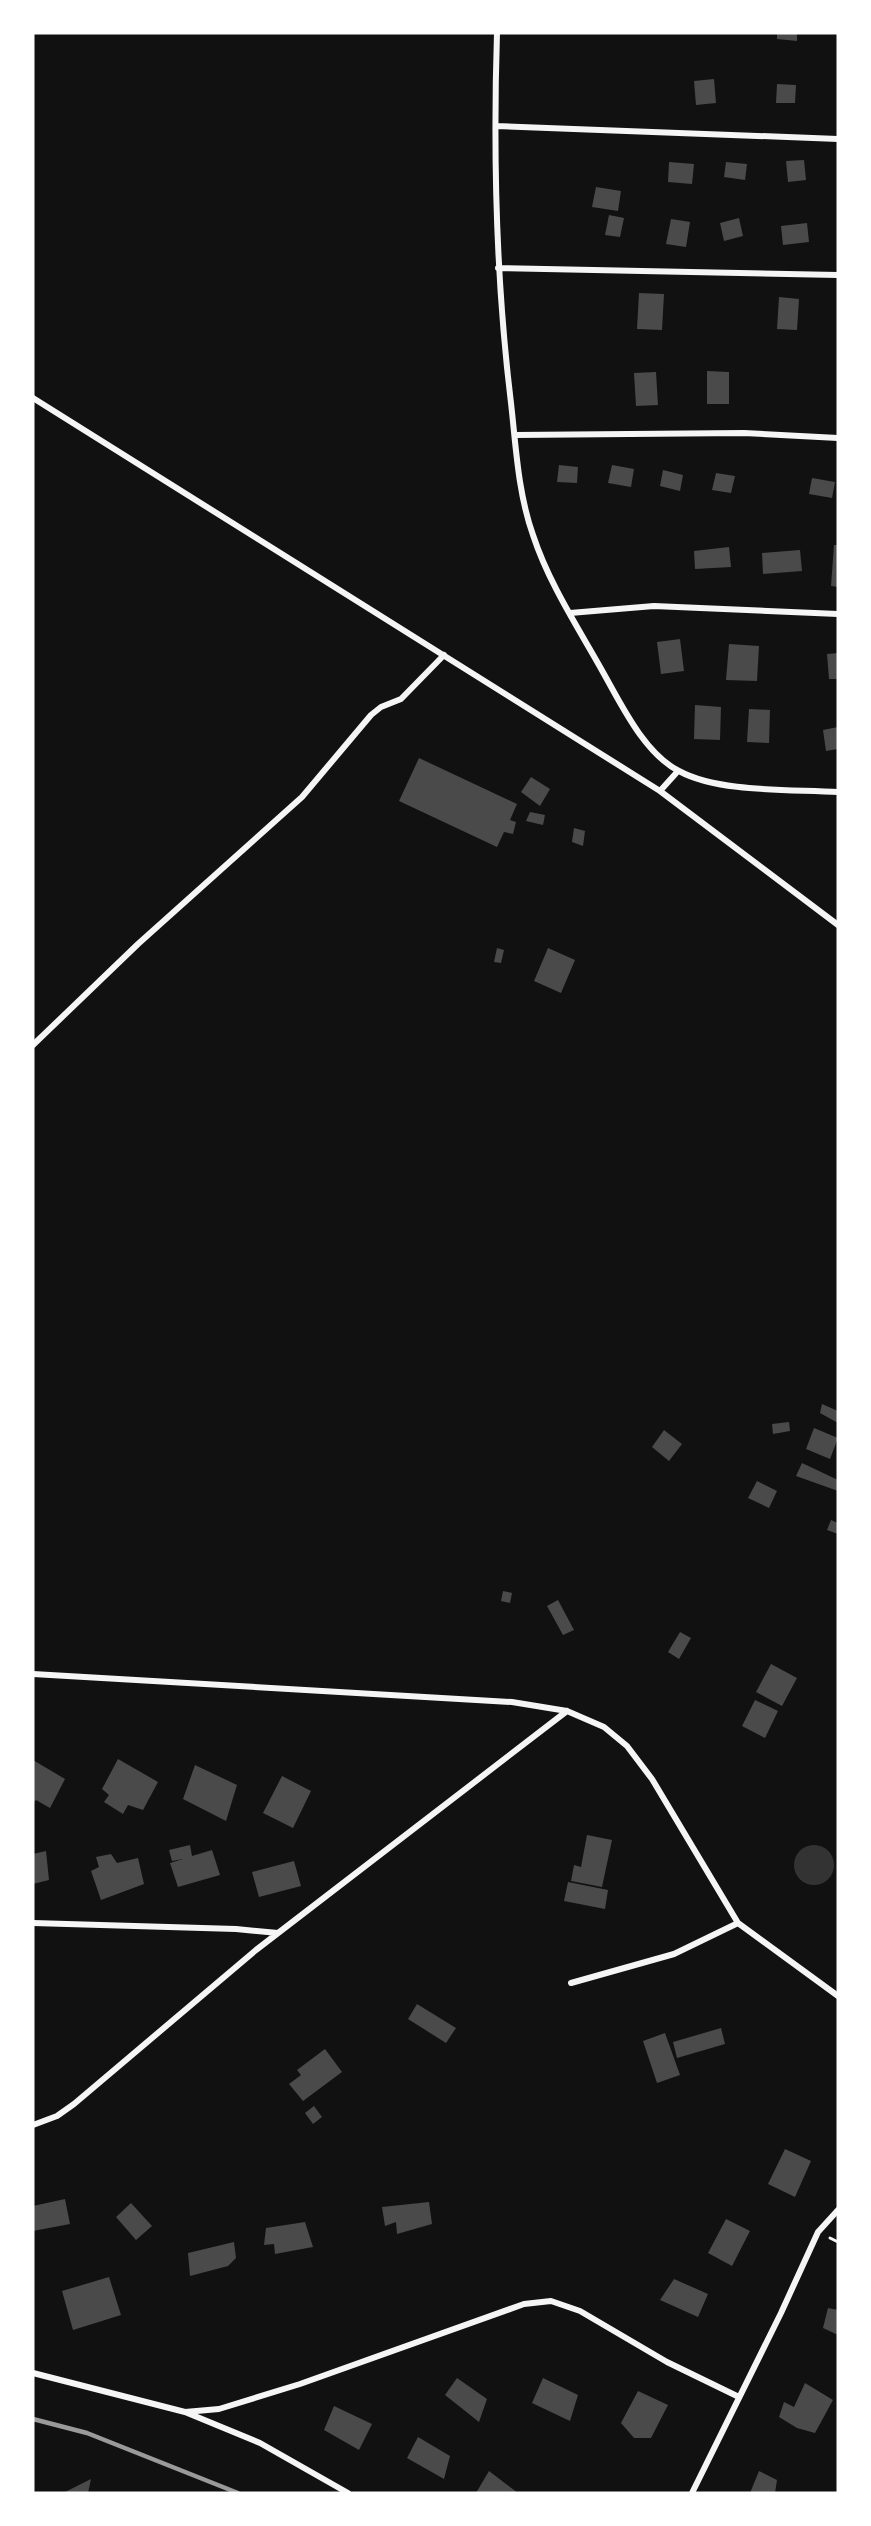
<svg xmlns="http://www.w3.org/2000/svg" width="871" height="2526" font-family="'Roboto Condensed',sans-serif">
<rect width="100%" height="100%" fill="#111"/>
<path fill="#333" d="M794 1865a20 20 0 1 1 40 0a20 20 0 1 1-40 0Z"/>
<path fill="#4a4a4a" d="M777,33H797V41L777,39Z
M714,79L716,103L696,105L694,81Z
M777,84L796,85L795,103H776Z
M804,160L806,180L788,182L786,161Z
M669,162L694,164L692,184L668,182Z
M726,162L747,164L745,180L724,177Z
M596,187L621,191L618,211L592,207Z
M609,215L624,218L620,237L605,235Z
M739,218L743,236L724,241L720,223Z
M671,219L690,222L686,247L666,244Z
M807,223L809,242L783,245L781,226Z
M639,293L664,294L662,330L637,329Z
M779,297L799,299L797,330L777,329Z
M707,371L729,372V404H707Z
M656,372L658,405L636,406L634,373Z
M559,465L578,467L577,483L557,482Z
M612,465L634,469L631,487L608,483Z
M663,470L683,475L680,491L660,486Z
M716,473L735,476L731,493L712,490Z
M812,478L835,482L832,498L809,494Z
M834,545H838V587L831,586Z
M729,547L731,567L695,569L694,551Z
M800,550L802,571L763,574L762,553Z
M680,639L684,671L661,674L657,642Z
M729,644L759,646L757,681L726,680Z
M838,653V679H829L827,654Z
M695,705L721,707L720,740L694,739Z
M749,709L770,710L769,743L747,742Z
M838,727V749L826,751L823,730Z
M419,758L517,804L510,820L516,822L513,834L504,832L497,847L399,801Z
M531,777L550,789L540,806L521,792Z
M530,812L545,815L543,825L526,821Z
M574,828L585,831L583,846L572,842Z
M497,948L504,950L501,963L494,962Z
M548,948L575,960L561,993L534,981Z
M822,1404L838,1411V1423L820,1413Z
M789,1422L790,1431L773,1434L772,1424Z
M814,1428L838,1438L830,1459L806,1449Z
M664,1430L682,1444L669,1461L652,1447Z
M802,1463L838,1480V1491L796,1476Z
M757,1481L777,1491L769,1508L748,1498Z
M831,1520L838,1523V1534L827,1530Z
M503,1591L512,1593L510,1603L501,1601Z
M558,1600L574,1630L563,1635L547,1606Z
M680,1632L691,1638L679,1659L668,1652Z
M771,1664L797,1678L782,1706L756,1692Z
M755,1700L778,1711L765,1738L742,1726Z
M118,1759L158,1782L143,1810L128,1805L123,1814L104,1802L109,1795L102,1789Z
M33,1760L65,1779L50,1808L36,1800L33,1803Z
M195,1765L237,1785L226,1821L183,1799Z
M282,1776L311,1791L293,1828L263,1813Z
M587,1835L612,1840L602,1887L571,1881L574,1865L581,1867Z
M190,1845L192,1856L212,1850L220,1875L178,1887L170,1863L183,1859L172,1861L169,1850Z
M46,1851L49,1880L33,1884V1854Z
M111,1854L117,1863L138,1858L144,1884L101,1900L91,1871L99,1867L96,1857Z
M294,1861L301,1886L259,1897L252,1872Z
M568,1882L608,1890L605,1909L564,1901Z
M417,2004L456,2028L446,2043L408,2019Z
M721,2028L725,2044L677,2058L673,2042Z
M665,2033L680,2075L657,2083L643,2041Z
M325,2049L342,2072L303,2101L289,2084L301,2075L297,2070Z
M314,2106L322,2117L313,2124L305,2113Z
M785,2149L811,2161L795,2197L768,2184Z
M65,2199L70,2224L33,2231V2206Z
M429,2202L432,2224L397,2234L396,2222L385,2226L382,2207Z
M131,2203L152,2226L136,2240L116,2217Z
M726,2219L750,2231L732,2266L708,2253Z
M305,2222L313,2247L275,2254L274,2244L264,2245L266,2228Z
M234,2242L236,2258L228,2266L190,2276L188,2253Z
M109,2277L121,2315L73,2330L62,2291Z
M674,2279L708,2294L698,2317L660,2300Z
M828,2308L838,2310V2335L823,2328Z
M457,2378L487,2399L479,2422L445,2395Z
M543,2378L578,2395L570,2421L532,2403Z
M805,2383L833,2400L815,2433L797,2428L779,2417L784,2402L794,2407Z
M638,2391L668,2405L651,2438H634L621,2423Z
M334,2406L372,2424L359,2450L324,2430Z
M418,2437L450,2456L444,2479L407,2458Z
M489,2471L518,2493H476Z
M759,2471L777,2480L775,2493H750Z
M91,2479L88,2493H63Z"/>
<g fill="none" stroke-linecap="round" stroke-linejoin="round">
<path stroke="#f5f5f5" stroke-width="3" d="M830,2238L838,2242"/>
<path stroke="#f5f5f5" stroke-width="6" d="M497,33C493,157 496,280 511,403C516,447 518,493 533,535C549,584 579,629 604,674C622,706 645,754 679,771C719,793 792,789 838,792
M496,126L838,139
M498,268L838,275
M33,398L660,791L838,925
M515,435L744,433L838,438
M570,613L654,606L838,614
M660,791L678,771
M33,1045L138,944L302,797L371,715L381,707L401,699L444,655
M33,1674L512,1702L567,1711L604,1727L627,1746L652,1779L738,1923L838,1996
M33,1923L236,1929L278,1933
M571,1983L674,1954L738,1923
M33,2125L57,2116L74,2104L256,1950L567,1711
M33,2373L185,2412L260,2443L348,2493
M185,2412L219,2409L300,2384L524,2304L551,2301L580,2311L667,2362L739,2397
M692,2493L781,2313L818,2232L838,2210"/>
<path stroke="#9a9a9a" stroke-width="4.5" d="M33,2419L87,2433L238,2493"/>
</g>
<rect width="871" height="2526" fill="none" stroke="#ffffff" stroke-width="69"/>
</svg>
